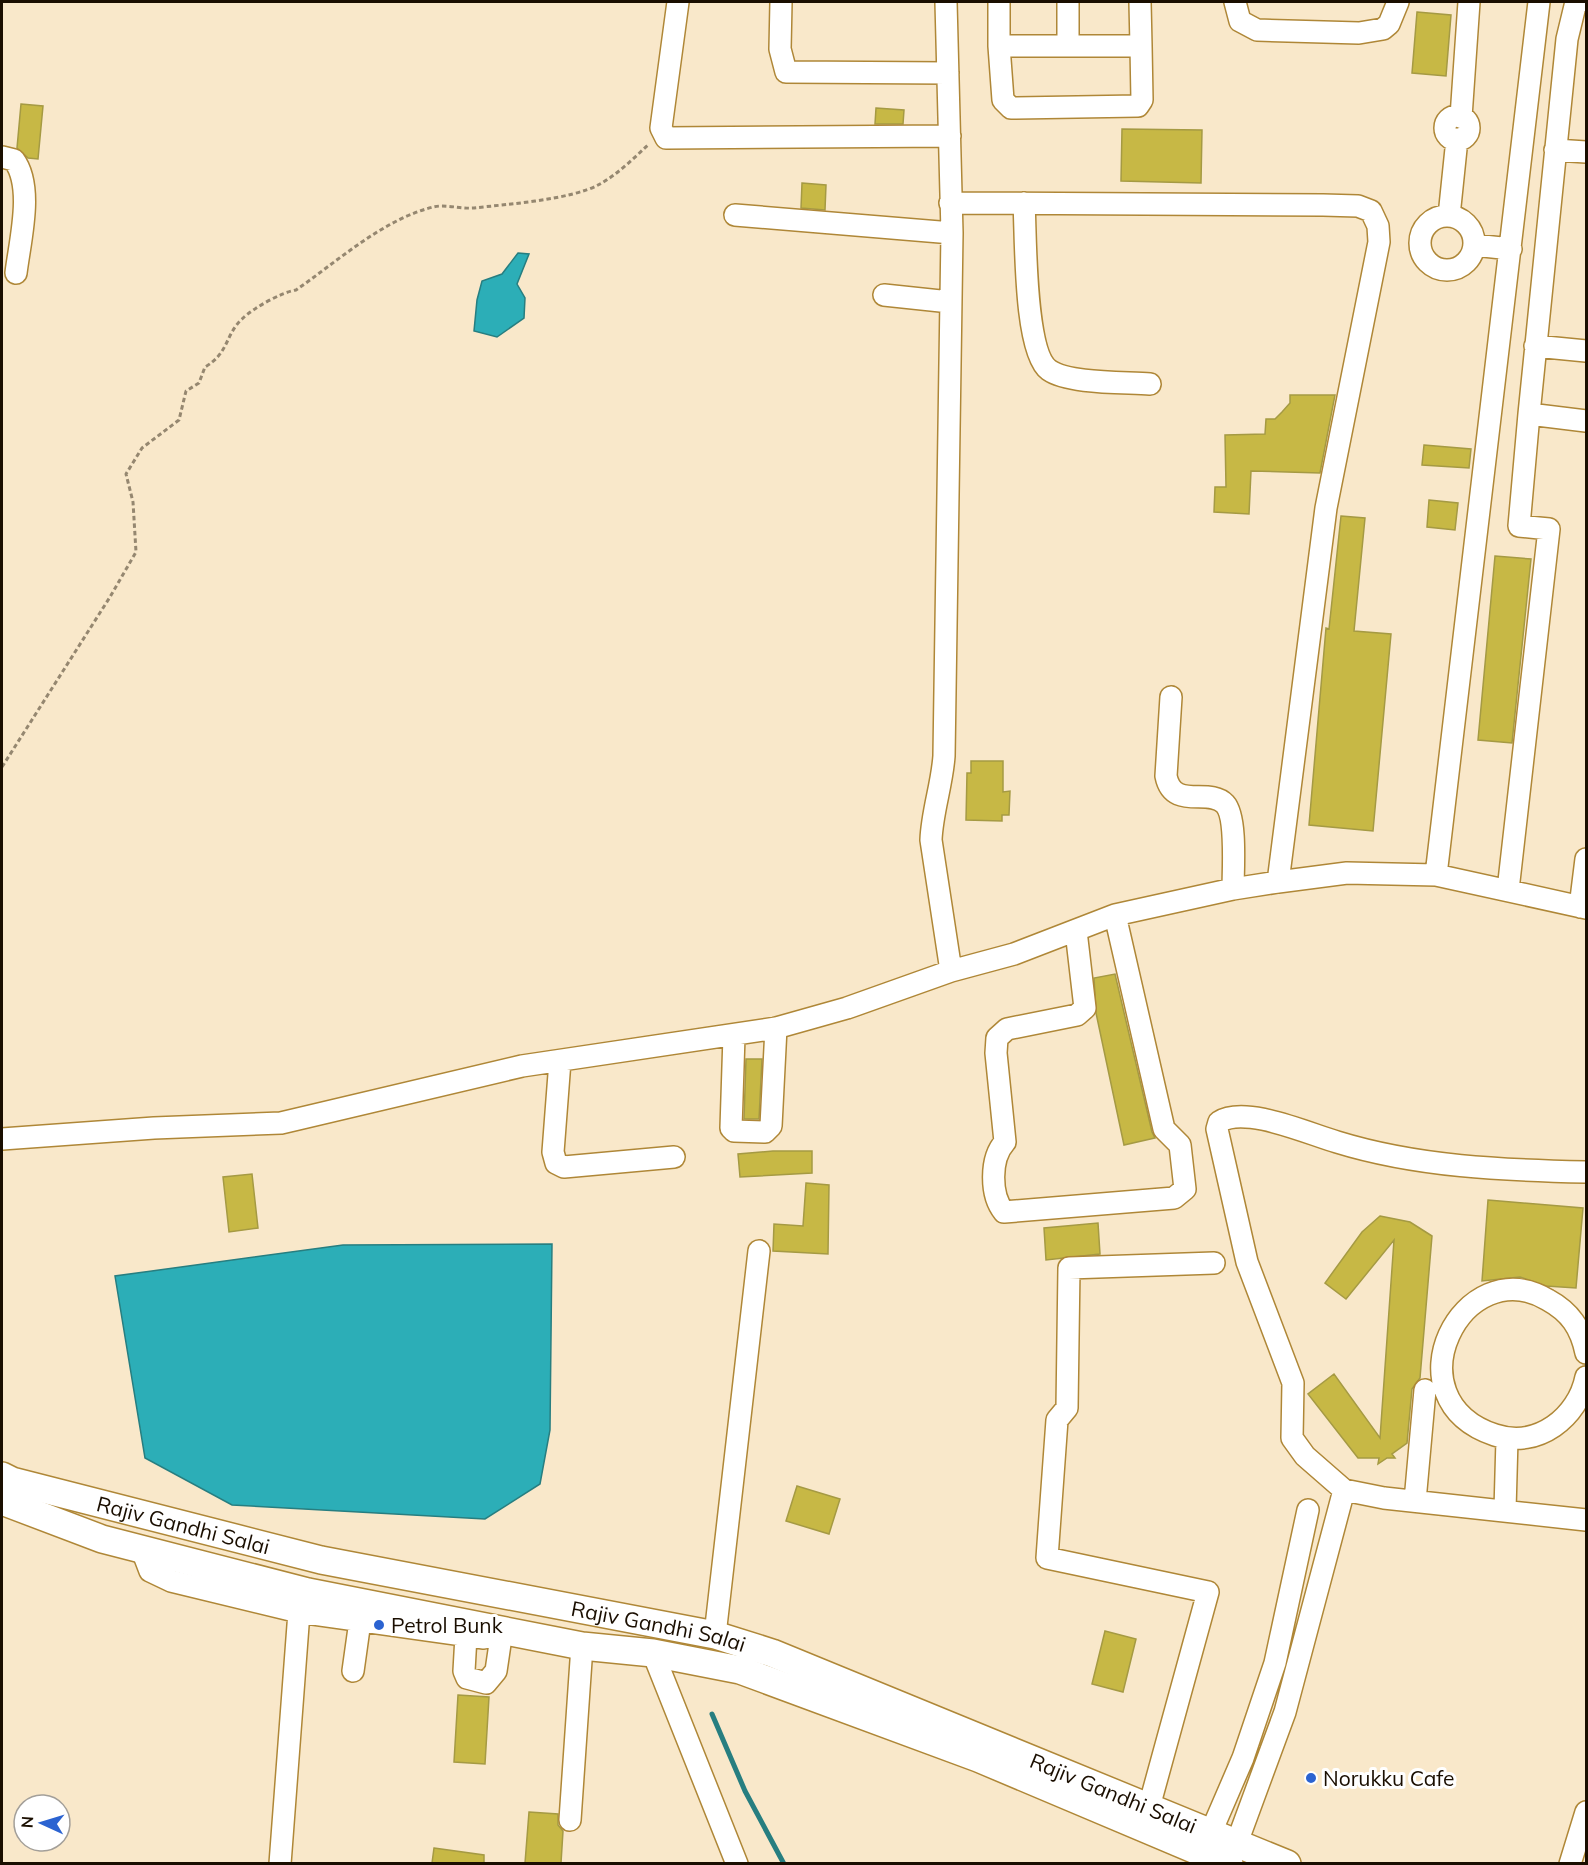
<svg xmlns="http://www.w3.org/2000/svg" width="1588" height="1865" font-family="Mulish,sans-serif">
<rect width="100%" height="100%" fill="#f9e8ca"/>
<path fill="#2caeb7" stroke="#277e80" stroke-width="1.5" d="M518,253L529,254L517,284L525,298L524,318L497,337L474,331L477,300L482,281L502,274Z
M552,1244L550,1430L540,1484L485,1519L232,1505L145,1458L115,1276L343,1245Z"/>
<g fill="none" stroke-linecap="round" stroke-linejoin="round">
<path stroke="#277e80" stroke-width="5" d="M712,1714L745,1791L784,1864"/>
</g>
<path fill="#c7b845" stroke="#a59a43" stroke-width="1.5" d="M1417,12L1451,15L1446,76L1412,73Z
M21,104L43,106L38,159L28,158L17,148Z
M876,108L904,110L903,124H875Z
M1122,129L1202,130L1201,183L1121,181Z
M802,183L826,185L825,210L801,208Z
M1290,395H1335L1320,473L1251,471L1249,514L1214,512L1215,487H1226L1225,435L1265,434L1266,419H1275L1282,412L1290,403Z
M1424,445L1471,449L1469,468L1422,465Z
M1429,500L1458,503L1455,530L1427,527Z
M1341,516L1365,518L1354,631L1391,634L1373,831L1309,825L1326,628L1329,629Z
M1495,556L1531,559L1512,743L1478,740Z
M971,761H1003V792L1010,791L1009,815H1002V821L966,820L967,773H971Z
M1115,974L1152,1132L1155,1138L1124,1145L1096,1013L1094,978Z
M746,1059H762L759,1119H744Z
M773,1151H812V1173L740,1177L738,1154Z
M252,1174L258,1228L229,1232L223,1177Z
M806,1183L829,1185L828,1254L773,1251L774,1224L803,1226Z
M1488,1200L1583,1208L1576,1288L1546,1286L1520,1277L1482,1281Z
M1380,1216L1410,1222L1432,1236L1420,1378L1412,1389L1407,1443L1392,1454L1395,1458H1387L1378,1464L1379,1458H1358L1308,1394L1334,1374L1380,1438L1394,1240L1346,1299L1325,1283L1362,1232Z
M1098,1223L1100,1254L1046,1260L1044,1228Z
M797,1486L840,1499L829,1534L786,1521Z
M1105,1631L1136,1639L1123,1692L1092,1684Z
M458,1695L489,1697L485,1764L454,1762Z
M529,1812L558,1814V1825L563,1831L561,1863H525Z
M434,1848L484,1855V1863H432Z"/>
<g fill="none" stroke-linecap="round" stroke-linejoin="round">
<g stroke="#af8737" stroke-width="24">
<path id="minor" d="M678,2L661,128L666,138L950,136
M781,2L780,49L786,72L948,73
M946,2L952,233L944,756C942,785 932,812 931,840L951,971
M999,2V46H1141L1140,2
M1068,2V46
M1235,2L1240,21L1257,30L1359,33L1383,29L1389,24L1398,2
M1579,2L1575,6L1567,39L1529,414L1586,421
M999,46L1003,100L1011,108L1138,106L1142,100L1141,46
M1445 128a12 12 0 1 1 24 0a12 12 0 1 1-24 0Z
M1461,117L1469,2
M1555,150L1586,152
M2,157L14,160C34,187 20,240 16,273
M950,203L1323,205L1358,206L1371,211L1378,226L1379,242L1326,508L1278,882
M1024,203C1026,237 1024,352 1049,370C1069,384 1125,382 1150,384
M735,215L952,233
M1449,216L1457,139
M1420 243a27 27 0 1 1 54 0a27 27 0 1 1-54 0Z
M1474,245L1511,249
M884,295L950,302
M1535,346L1586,351
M1171,697L1166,776C1173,811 1209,787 1225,804C1237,817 1233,871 1233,889
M1436,875L1539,2
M1508,890L1549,529L1519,526L1529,414
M1580,907L1586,859
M1076,931L1085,1008L1077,1015L1007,1029L997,1038L996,1053L1005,1142C990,1158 990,1195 1004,1212L1174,1198L1185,1189L1180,1145L1164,1129L1115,915
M734,1036L731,1128L734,1131L765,1132L771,1126L776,1028
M560,1061L553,1152L556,1163L564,1167L674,1157
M2,1139L154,1128L281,1123L522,1066L776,1028L847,1008L951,971L1014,954L1115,915L1233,889L1278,882L1347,873L1436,875L1586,908
M1586,1172C1503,1170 1418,1167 1337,1142C1309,1134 1245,1105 1219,1122L1217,1129L1247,1262L1293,1383L1292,1438L1305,1456L1344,1490L1384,1498L1586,1520
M1586,1353C1581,1328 1570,1312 1548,1300C1463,1249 1387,1399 1495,1435C1538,1449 1578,1417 1586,1377
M1415,1501L1425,1390
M1505,1510L1507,1439
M142,1550L150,1571L171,1581L299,1612L484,1638
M715,1635L759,1251
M466,1636L464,1671L467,1678L486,1683L496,1671L501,1637
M653,1653L737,1864
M353,1671L360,1621
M1149,1807L1208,1592L1047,1558L1057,1420L1067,1408L1069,1268L1214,1263
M570,1820L582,1646
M1205,1846L1243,1758L1275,1663L1308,1510
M1232,1856L1285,1712L1344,1490
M280,1864L299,1612
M1570,1864L1586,1812"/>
</g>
<g stroke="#af8737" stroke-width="30">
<g id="major">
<path id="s1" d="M2,1476L12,1481L321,1560L715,1635L772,1653L1287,1864"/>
<path d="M2,1501L102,1539L308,1592L582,1646L653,1653L740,1670L978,1758L1229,1864"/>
</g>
</g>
<path stroke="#958770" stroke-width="3" stroke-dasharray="4.5 3" stroke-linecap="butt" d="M2,767L110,597L136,552L133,502L126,474L142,448L179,420L186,391L199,383L205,367C229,353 225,335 242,319C253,308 282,292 296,290C338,261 382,220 433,207C445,204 460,209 474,208C508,204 571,200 600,184C618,174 634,158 649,144"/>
<use href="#minor" stroke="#fff" stroke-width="21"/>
<use href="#major" stroke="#fff" stroke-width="27"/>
</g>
<g fill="#2b63d1" stroke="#fff" stroke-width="2">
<circle cx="379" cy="1625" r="6"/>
<circle cx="1311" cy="1778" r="6"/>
</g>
<g text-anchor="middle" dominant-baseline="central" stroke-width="6" stroke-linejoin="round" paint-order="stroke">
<g font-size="21" fill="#1a0e00" stroke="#fff">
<text stroke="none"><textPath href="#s1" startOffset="188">Rajiv Gandhi Salai</textPath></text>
<text stroke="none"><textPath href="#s1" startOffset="674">Rajiv Gandhi Salai</textPath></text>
<text stroke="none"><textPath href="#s1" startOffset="1160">Rajiv Gandhi Salai</textPath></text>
</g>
<g font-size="21" fill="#1a0e00" stroke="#fff" text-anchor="start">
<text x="391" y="1625">Petrol Bunk</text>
<text x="1323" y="1778">Norukku Cafe</text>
</g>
</g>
<rect width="1588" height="1865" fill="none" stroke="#1a0e00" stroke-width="6"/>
<g transform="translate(42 1823) rotate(274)"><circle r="28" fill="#ffffff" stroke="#a39f99" stroke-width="1.5"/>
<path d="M0-4.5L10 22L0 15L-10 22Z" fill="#2b63d1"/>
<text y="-9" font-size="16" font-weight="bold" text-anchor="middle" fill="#1a0e00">N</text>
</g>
</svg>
